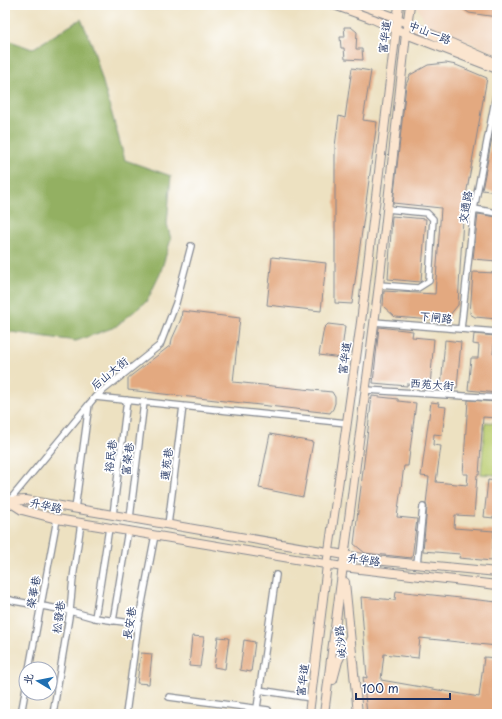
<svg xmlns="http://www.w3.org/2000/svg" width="502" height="719" font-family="'Playpen Sans','LXGW WenKai TC',sans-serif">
<rect width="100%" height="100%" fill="#fff"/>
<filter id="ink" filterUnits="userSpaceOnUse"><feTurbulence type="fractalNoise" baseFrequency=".025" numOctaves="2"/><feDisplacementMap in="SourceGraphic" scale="8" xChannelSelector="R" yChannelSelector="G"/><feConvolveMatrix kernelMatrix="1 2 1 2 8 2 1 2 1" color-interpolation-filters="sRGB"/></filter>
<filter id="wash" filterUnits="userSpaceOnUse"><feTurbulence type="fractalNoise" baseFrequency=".012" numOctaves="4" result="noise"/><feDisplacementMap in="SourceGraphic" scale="16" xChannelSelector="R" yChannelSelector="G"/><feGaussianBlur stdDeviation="0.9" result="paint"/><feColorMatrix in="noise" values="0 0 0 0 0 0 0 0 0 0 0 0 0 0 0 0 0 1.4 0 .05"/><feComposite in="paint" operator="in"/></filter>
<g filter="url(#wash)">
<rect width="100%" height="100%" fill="#ede1c1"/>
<path fill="#f1d5bd" d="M416,5H497V54L426,24Z"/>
<path fill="#bacc70" stroke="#6a7e67" d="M485,422L497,423V475L481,474Z"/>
<path fill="#93b062" stroke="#577060" d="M81,19L92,44L125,160L171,176L167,224L171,239L160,274L147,301L115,327L76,341L11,332L5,337V39L32,49Z"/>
<g id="blocks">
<path fill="#e3a980" d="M458,5H497V17L469,13Z
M344,27H351L357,32L356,49H362L363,60L345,59L344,48H341L340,37H345Z
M446,63L456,65L487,78L462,218H463L458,305L445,321L395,317L383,306L384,291L435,294L441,208L393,203L406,85L410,75L428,65Z
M352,68L371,71L363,120L377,122L352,304L335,303V146L339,116L345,118Z
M497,112V192L482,190Z
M478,214L497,217V261L473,259Z
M392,216L426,219L421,281L420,282L388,279Z
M272,257L326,263L321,311L267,305Z
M473,272L497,273V319L475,317L470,314Z
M182,311L240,318L233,382L332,392L335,397V403L333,409L330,413L128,390V378L171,345L172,339L181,319Z
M328,324L345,326L341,358L319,355L324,328Z
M379,327L413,331L412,337L434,339L430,386L407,384V386L373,383Z
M474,334L495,336L493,354H497V393L468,390L471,358H478L479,345L473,344Z
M445,340L461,342L457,388L441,387Z
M372,396L398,399V401L416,403L408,466H404L397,517L417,519L412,558L365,553L354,544Z
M468,400L497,402V418L483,417L479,475H477L474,516L455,515L454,528L494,531L492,561L459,558L460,554L423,551L427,507L426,504L429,477L421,476L431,402L439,403L438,406L446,407L442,435L434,434L433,445L441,446L436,482L467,485L468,474H463Z
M270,434L313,442L303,497L259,488Z
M488,480L497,481L494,518L484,517Z
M396,591L497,602V646L420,638L418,658L384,654L381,680L479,697L484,657L497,658V714H367L363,677L367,678L361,597L395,600Z
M192,636L204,637L200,667L189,666Z
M218,637L229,638L225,669L214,667Z
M244,640L255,642L251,672L240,670Z
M141,653L152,654L149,684L137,683Z"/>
</g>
</g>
<g filter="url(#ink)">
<use href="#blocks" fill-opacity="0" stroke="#848890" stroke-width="1"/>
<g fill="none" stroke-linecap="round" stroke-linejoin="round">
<g stroke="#848890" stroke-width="8">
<path id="street" d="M474,209L497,213
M379,285L418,288L429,281L433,219L427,213L387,209
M374,322L497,332
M461,329L474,209L497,90
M366,390L497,398
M95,397L347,423
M9,501L95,397L160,345L176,303L191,246
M75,509L89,404
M113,515L127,400
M130,518L144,402
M168,525L183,406
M417,564L423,507
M5,598L14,601L70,611L95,618L138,624
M95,618L109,528
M113,621L128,530
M29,669L57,519
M259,690L311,698
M169,697L268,710L267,714
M257,708L276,575
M21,714L26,687
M53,714L70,611L73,578L81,523
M126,714L138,624L155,535"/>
</g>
<g stroke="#848890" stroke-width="10">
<path id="secondary" d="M334,5L373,19L406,34L497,69
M361,5L397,18L408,24L497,63
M5,499L22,510L57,519L343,567L497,585
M9,501L26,500L374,560L497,572
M345,582L358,714
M333,680L338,661L350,637
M309,714L327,565L361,322L399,5
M324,714L379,285L406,34L410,5"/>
</g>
<use href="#street" stroke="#fff" stroke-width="5.5"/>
<use href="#secondary" stroke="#fbe5cf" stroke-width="8"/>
</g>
</g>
<g text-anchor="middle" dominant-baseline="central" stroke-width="3.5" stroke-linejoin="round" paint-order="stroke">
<g font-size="11" fill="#1b2f5e" stroke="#fff">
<text transform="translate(430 32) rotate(21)">中山一路</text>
<text transform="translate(384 37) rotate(-83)">富华道</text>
<text transform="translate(465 207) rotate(-81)">交通路</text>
<text transform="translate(436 317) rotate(5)">下闸路</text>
<text transform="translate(344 358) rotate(-82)">富华道</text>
<text transform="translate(109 373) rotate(-39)">后山大街</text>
<text transform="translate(432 384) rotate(4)">西苑大街</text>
<text transform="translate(110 456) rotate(-83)">裕民巷</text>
<text transform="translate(127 459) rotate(-83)">富榮巷</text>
<text transform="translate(166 464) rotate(-83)">蓮苑巷</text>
<text transform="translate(46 505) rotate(13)">升华路</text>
<text transform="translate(364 559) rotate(8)">升华路</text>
<text transform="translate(33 592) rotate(-80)">榮華巷</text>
<text transform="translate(58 617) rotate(-82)">松發巷</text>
<text transform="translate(129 623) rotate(-81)">長安巷</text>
<text transform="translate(340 642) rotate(-96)">岐沙路</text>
<text transform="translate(302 680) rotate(-83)">富华道</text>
</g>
</g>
<rect width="502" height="719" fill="none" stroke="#fff" stroke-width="20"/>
<g transform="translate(38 681) rotate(280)"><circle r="19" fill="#ffffff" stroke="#a4acbf"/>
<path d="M0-3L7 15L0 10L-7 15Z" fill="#1f6fb2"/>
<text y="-6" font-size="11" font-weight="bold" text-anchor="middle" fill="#1b2f5e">北</text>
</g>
<path d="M356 693v6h94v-6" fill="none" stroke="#1b2f5e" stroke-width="2"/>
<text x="362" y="693" font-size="12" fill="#1b2f5e" stroke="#ffffff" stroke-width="3" paint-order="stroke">100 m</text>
</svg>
